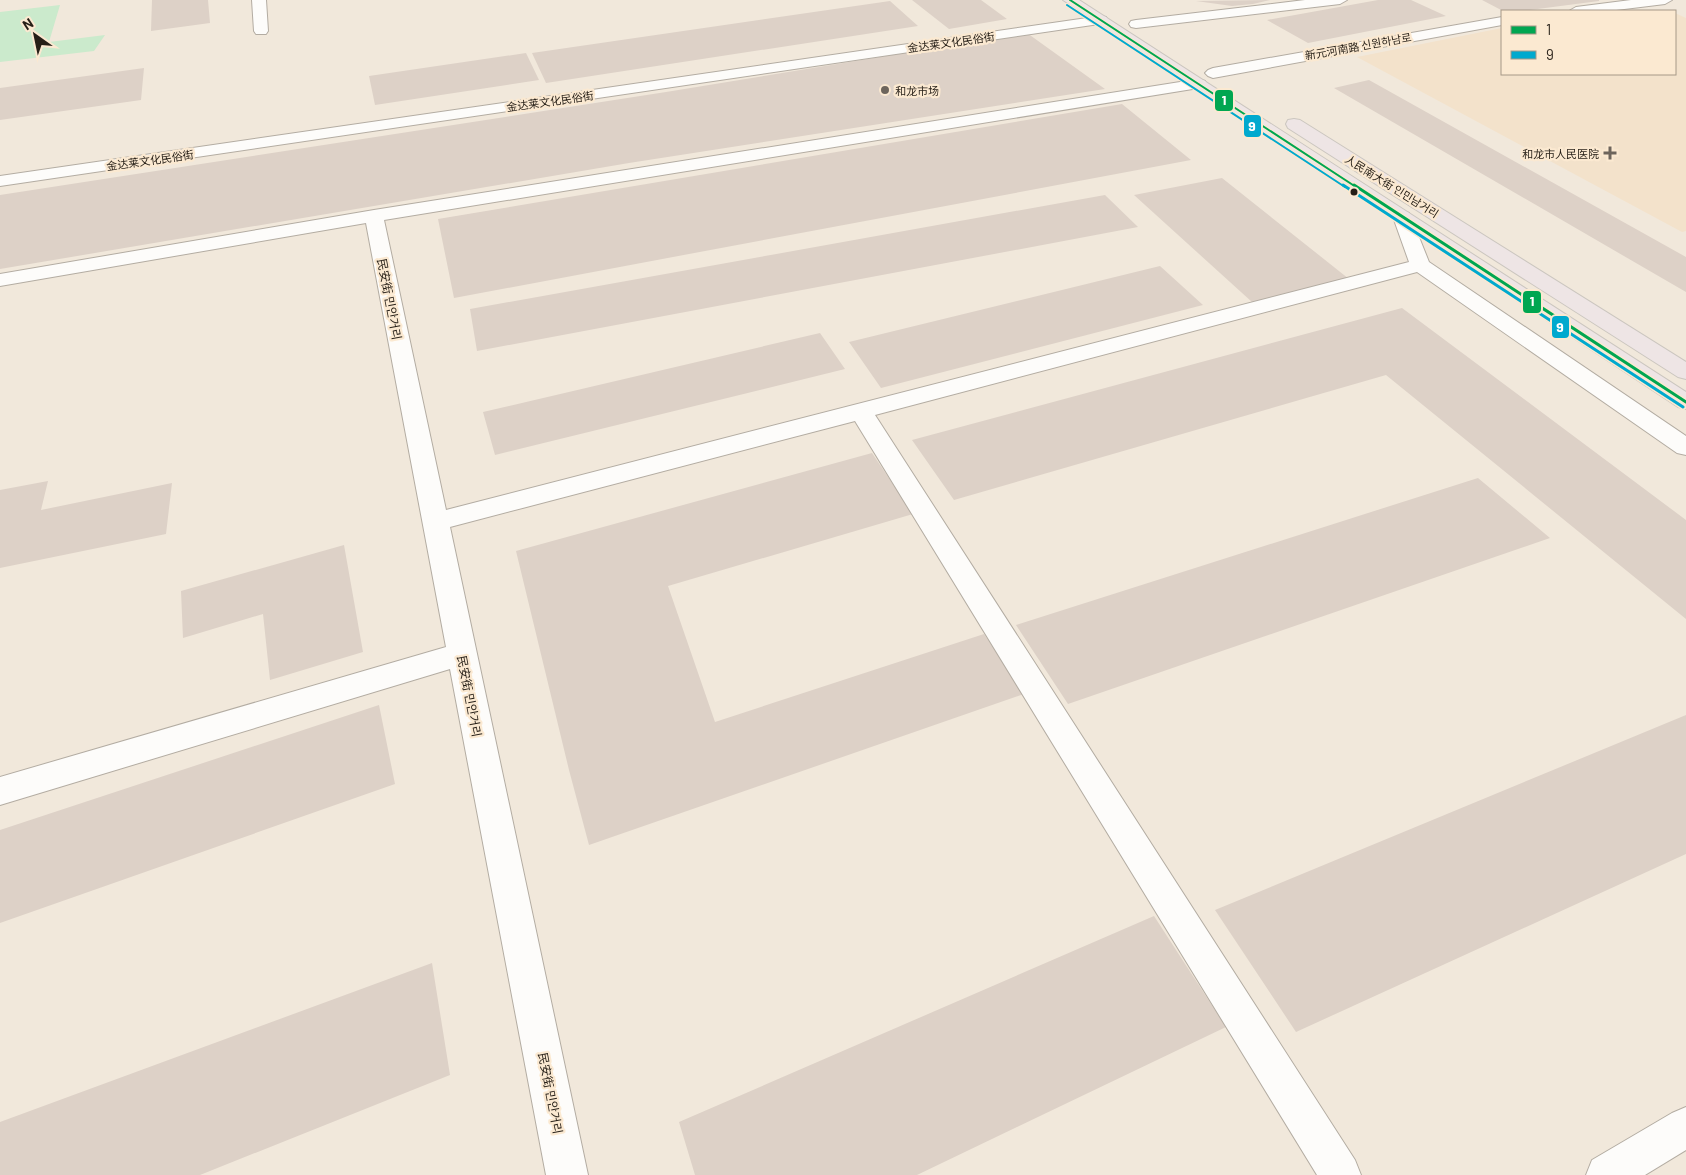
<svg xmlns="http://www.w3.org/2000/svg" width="1686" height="1175" font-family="Barlow,'Noto Sans SC','Noto Sans KR',sans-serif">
<rect width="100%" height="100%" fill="#f1e8db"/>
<path fill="#f3e2cb" d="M1675,13L1686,18V231L1682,232L1357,57L1502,28V74H1675Z"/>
<path fill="#cbeacc" d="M60,5L49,42L105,35L94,51L0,62V12Z"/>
<path fill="#ddd1c7" d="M152,0H208L210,23L151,31Z
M912,0H981L1007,19L949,29Z
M1270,0L1253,4L1232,6L1196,1Z
M1378,0H1411L1446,16L1308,43L1267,20Z
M1482,0H1599V1L1522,11H1503Z
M890,1L918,26L546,83L532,53Z
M1027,33L1105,89L629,163L0,269V195L666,92Z
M526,53L539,80L375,105L369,76Z
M144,68L141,100L0,120V88Z
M1369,80L1686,257V292L1334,88Z
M1122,104L1191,160L454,298L438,219Z
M1222,178L1349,279L1252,302L1134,195Z
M1105,195L1138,227L477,351L470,309Z
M1160,266L1203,305L881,388L849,342Z
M1402,308L1686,520V619L1386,375L954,500L912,440Z
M820,333L845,369L495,455L483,412Z
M872,453L913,514L668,586L715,722L984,634L1024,694L589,845L569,770L516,551Z
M1478,478L1550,538L1068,704L1016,625Z
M48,481L41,510L172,483L166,534L0,568V490Z
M344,545L363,652L270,680L263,614L183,638L181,591Z
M379,705L395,784L0,923V830Z
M1686,715V854L1296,1032L1215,910Z
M1154,916L1226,1027L917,1175H695L679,1122Z
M432,963L450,1075L200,1175H0V1122Z"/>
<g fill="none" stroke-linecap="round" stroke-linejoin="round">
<g stroke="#b3aca2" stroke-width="2">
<path id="minor" d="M252,0H266L268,31L266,34H256L254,31Z
M1305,0H1347L1340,4L1136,28L1131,27L1129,24L1131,21L1136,20Z
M1631,0H1672L1665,4L1608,11H1569L1576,7Z
M1101,16L1106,17L1108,20L1106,23L0,186V176Z
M1502,17V25L1213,78L1208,76L1205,73L1208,70L1213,68Z
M1199,79L1205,81L1207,84L1205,87L384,220L446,510L1409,262L1393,217L1395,213L1402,211L1409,213L1411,217L1429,262L1686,436V455L1677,453L1417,272L875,415L1355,1160L1361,1175H1317L855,421L450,527L588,1175H546L450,669L0,805V777L446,647L366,223L0,286V274L374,210Z
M1686,1107V1150L1645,1175H1586L1592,1160L1672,1113Z"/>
</g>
<g stroke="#cbc6bf" stroke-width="2">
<path id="major" d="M1063,0H1079L1686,392V409L1678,407Z
M1294,119L1300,120L1686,362V379L1678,377L1288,128L1286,124L1288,120Z"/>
</g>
<use href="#minor" fill="#fdfcfa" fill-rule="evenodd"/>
<use href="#major" fill="#eee5e5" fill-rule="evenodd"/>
<g stroke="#fbe9d1" stroke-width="4">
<path id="bus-1-far1" d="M1070,0L1356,187"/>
</g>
<g stroke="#fbe9d1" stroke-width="6">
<path id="bus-1" d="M1354,185L1686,402"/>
</g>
<g stroke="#fbe9d1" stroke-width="4">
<path id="bus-2-far1" d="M1067,5L1345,187"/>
</g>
<g stroke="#fbe9d1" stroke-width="6">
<path id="bus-2" d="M1343,185L1683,407"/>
</g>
<use href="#bus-1-far1" stroke="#00a651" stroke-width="2"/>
<use href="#bus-1" stroke="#00a651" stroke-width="3"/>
<use href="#bus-2-far1" stroke="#00a9ce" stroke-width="2"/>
<use href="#bus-2" stroke="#00a9ce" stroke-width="3"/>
</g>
<g fill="#6d655c" stroke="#fbe9d1" stroke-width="2">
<circle cx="885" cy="90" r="5"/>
<path d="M1607.5 145.5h5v5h5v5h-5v5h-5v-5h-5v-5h5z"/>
</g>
<circle fill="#261f17" stroke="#fbe9d1" stroke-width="2" cx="1354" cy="192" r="4.5"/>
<g text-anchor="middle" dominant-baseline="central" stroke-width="4.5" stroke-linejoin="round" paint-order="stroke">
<g font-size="11" fill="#261f17" stroke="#fbe9d1">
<text transform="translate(951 42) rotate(-8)">金达莱文化民俗街</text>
<text transform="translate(1358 46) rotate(-10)">新元河南路 신원하남로</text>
<text transform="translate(550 101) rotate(-8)">金达莱文化民俗街</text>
<text transform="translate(150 160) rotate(-8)">金达莱文化民俗街</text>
<text transform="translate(1392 186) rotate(32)">人民南大街 인민남거리</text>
</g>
<g font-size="11" fill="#261f17" stroke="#fbe9d1" text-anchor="start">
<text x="895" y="90">和龙市场</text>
<text x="1599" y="153" text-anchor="end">和龙市人民医院</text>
</g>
<g font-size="12" fill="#261f17" stroke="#fbe9d1">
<text transform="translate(390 299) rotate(79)">民安街 민안거리</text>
<text transform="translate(470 696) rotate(79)">民安街 민안거리</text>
<text transform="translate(551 1093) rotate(79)">民安街 민안거리</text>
</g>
</g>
<g stroke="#fbe9d1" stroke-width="2">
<rect x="1214" y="89" width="20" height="23" rx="5" fill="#00a651"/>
<rect x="1243" y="114" width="19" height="24" rx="5" fill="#00a9ce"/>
<rect x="1522" y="290" width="20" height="24" rx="5" fill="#00a651"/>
<rect x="1551" y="315" width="19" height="24" rx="5" fill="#00a9ce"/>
</g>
<g font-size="14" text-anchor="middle" font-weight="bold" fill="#fff">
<text x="1224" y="105">1</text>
<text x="1252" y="131">9</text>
<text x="1532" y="306">1</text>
<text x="1560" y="332">9</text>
</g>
<rect x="1501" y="10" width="175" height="65" fill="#fbe9d1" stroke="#a69887"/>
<rect x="1511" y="26" width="25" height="8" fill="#00a651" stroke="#a69887"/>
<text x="1546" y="35" font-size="15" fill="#261f17">1</text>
<rect x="1511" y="51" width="25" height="8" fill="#00a9ce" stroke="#a69887"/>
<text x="1546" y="60" font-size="15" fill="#261f17">9</text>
<g transform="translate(35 35) rotate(327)" stroke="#fbe9d1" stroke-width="4" paint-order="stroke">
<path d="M0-4L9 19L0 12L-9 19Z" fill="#261f17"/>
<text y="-8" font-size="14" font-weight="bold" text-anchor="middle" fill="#261f17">N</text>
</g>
</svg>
